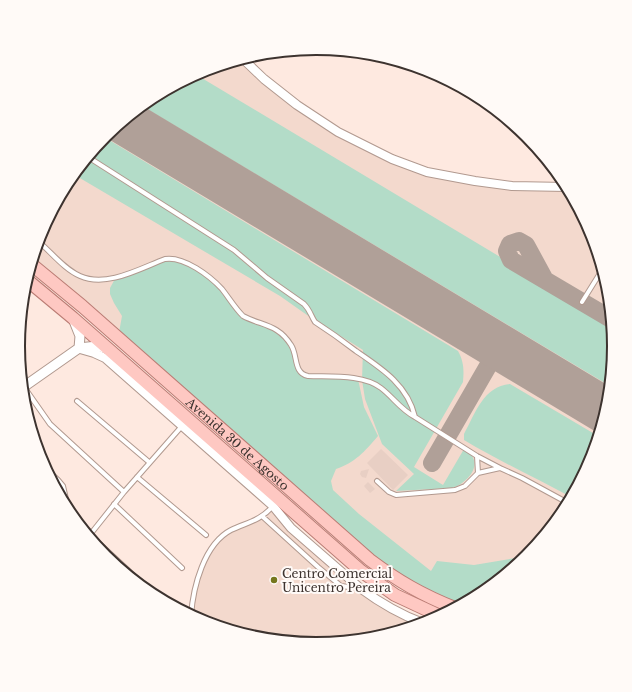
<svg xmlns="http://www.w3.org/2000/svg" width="632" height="692" font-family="'Libre Baskerville',serif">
<rect width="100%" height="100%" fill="#fee9e0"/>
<path fill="#f3d9cd" d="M242,58L297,105L392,159L475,181L567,187L591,232L608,288L614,346L608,404L591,460L564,512L527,557L481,594L455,608L31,264L41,232L68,180L105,135L151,98L202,71Z
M273,506L360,588L423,623L374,638L316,644L258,638L202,621L191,616L200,572L209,552L226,533L255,521Z"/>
<path fill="#b3dcc8" d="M195,74L612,324L614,346L610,386L142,106L151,98Z
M104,137L458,351C464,362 464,370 463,382L414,467L443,485L464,449C467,451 470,453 472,456C481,469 464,485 452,488L396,491L414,474L382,444L365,399L362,380L363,350L307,315L280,296L73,174Z
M176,258L208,276L243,316L274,328L292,347L296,363L305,375L358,379L364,407L378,436C364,452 356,462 336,469L331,481L333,490L359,514L431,571L437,561L474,565L527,556V557L481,594L455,608L403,584L118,338L122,316L114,303L110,294V288L116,277L165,259Z
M510,384L598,436L591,460L571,497C536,478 499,461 464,440V434C476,412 483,387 510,384Z"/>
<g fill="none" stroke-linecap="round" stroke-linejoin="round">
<path stroke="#b0a098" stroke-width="18" d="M545,280L526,245L519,241L510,244L507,251L511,260L611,319
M432,463L499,347"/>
<path stroke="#b0a098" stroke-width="46" d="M123,121L606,411"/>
</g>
<path fill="#e8cfc4" d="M381,449L408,475L393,490L367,463Z
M369,469L366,478L362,477L360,474L361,471Z
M368,482L375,489L370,493L364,486Z"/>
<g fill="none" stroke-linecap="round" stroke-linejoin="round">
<g stroke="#b1998f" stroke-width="6">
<path id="service" d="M88,157L234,250L267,278L304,304C310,310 311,316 315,322C329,331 343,341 356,351C381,368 408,385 415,417L477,456L500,468
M38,241C51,252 64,269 80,276C107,288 141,268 165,259C184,256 210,276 222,289C229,298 235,308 243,316C262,326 278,324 291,345C298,355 293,373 308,376C330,377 363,374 381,388C394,398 400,409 415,417
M582,302L602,270
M24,387L50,424L124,492
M77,401L149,462
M45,468L58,480L63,486L69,512
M478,473L500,468L522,478L568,503
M137,477L206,535
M377,481L389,492L396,495L455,490L465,486L478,473L477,456
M114,504L182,568
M263,517L318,567L341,586L357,588
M90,535L158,598
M89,536L124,492L182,426
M191,616C193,587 204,544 231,530C248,522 260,521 273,506"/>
</g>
<g stroke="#b1998f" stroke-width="10">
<path id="minor" d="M242,58L264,79L297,105L338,132L392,159L427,172L475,181L512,186L567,187
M80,349L94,353L105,358L273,506L291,528L360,588C379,602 401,615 423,623"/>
</g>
<g stroke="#b1998f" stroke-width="11">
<path id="tertiary" d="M74,321L80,336L79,348
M22,388L79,348L97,346L107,349"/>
</g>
<g stroke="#ba7c74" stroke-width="14">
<g id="primary">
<path id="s1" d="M31,264L82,306L370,560C398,581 422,595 455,608"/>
<path d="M26,279L73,318L361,571L395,595L440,616"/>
</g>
</g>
<use href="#service" stroke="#fff" stroke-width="4"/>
<use href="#minor" stroke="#fff" stroke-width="8"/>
<use href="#tertiary" stroke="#fff" stroke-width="9"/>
<use href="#primary" stroke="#fec8c2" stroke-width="12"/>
</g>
<circle fill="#75771d" stroke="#fffaf7" stroke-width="1.5" cx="274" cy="580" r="4"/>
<g text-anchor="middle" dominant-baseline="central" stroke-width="4" stroke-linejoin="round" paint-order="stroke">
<g font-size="12" fill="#3d332f" stroke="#fffaf7">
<text stroke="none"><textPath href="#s1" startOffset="274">Avenida 30 de Agosto</textPath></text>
</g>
<g font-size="12" fill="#3d332f" stroke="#fffaf7" text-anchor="start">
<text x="282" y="573">Centro Comercial<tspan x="282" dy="14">Unicentro Pereira</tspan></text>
</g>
</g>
<path d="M0 0H632V692H0ZM25 346a291 291 0 1 1 582 0a291 291 0 1 1-582 0Z" fill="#fffaf7" fill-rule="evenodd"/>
<path fill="none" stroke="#3d332f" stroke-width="2" d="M25 346a291 291 0 1 1 582 0a291 291 0 1 1-582 0Z"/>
</svg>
